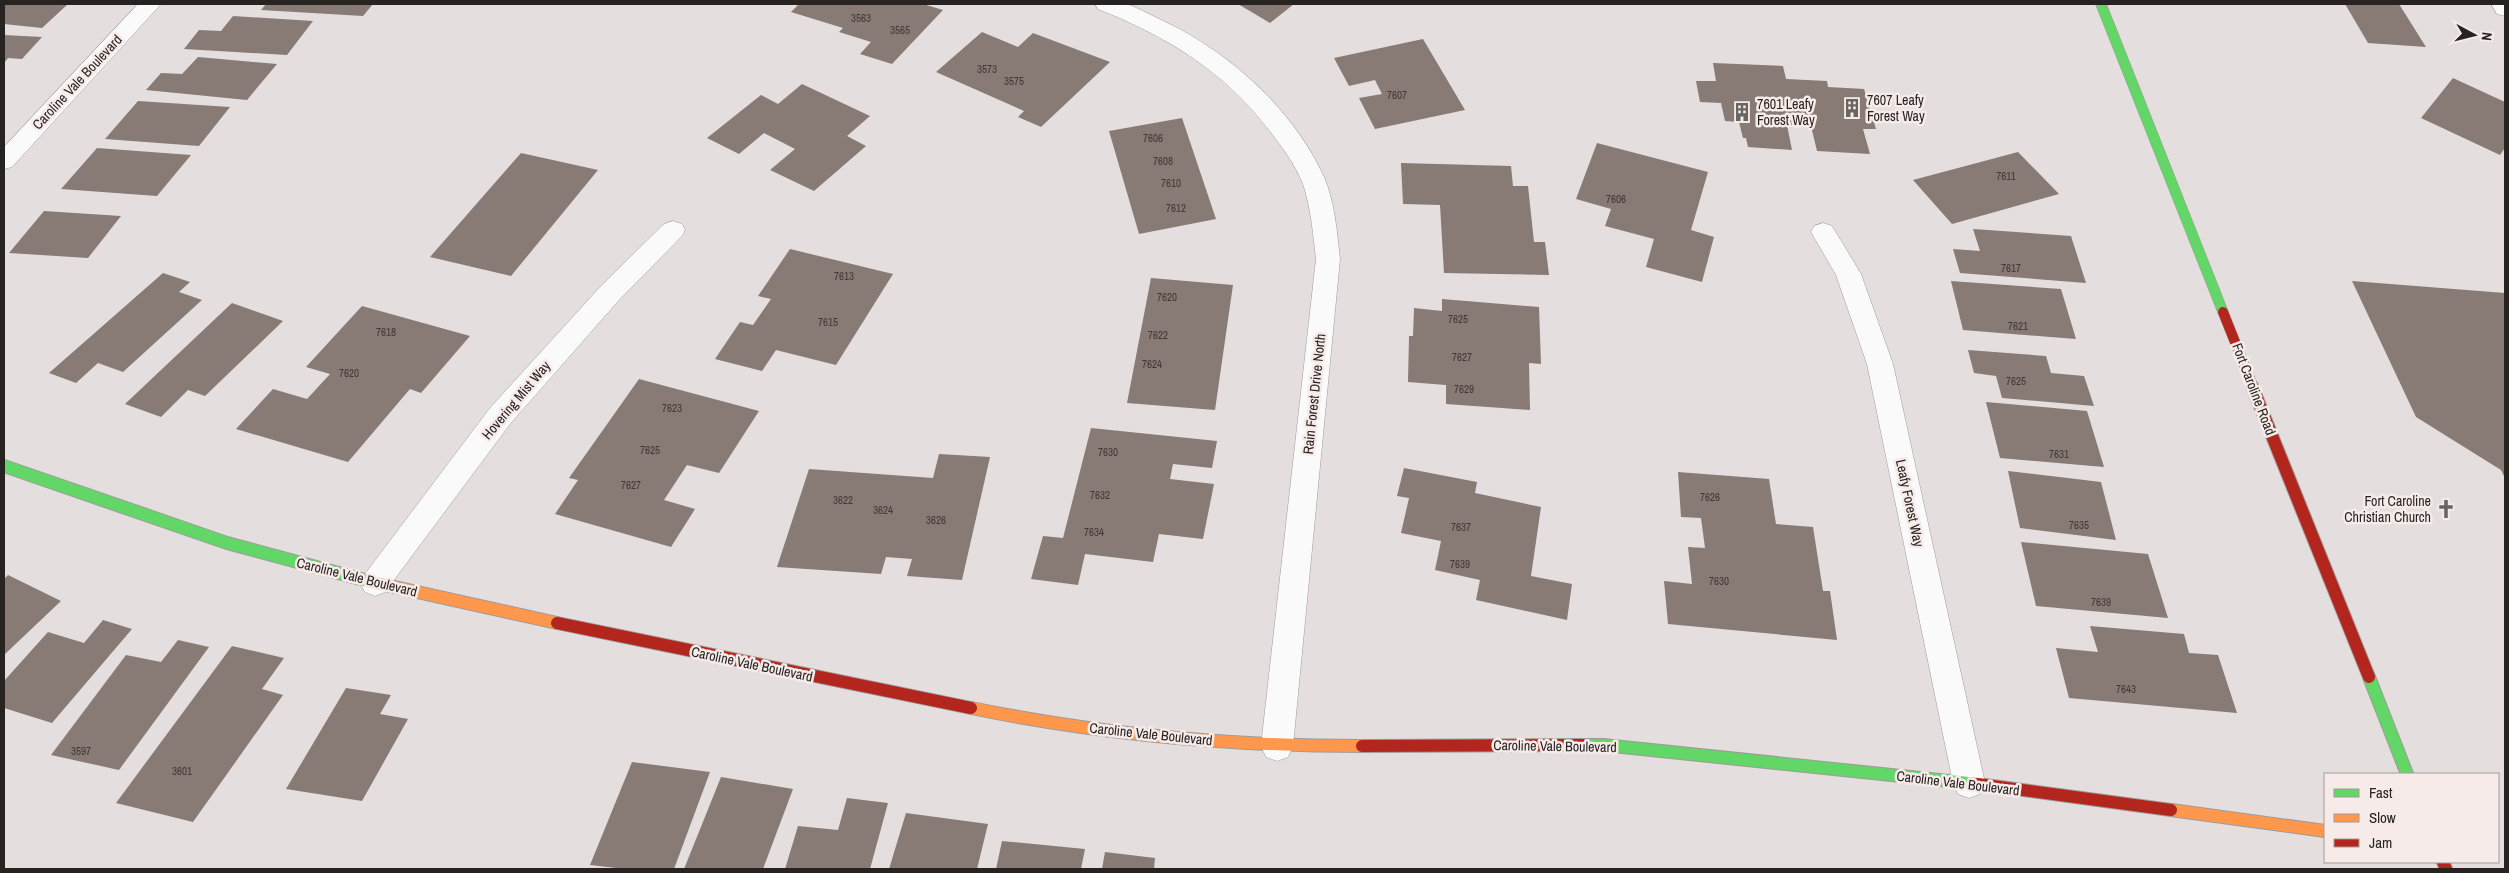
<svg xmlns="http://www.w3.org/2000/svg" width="2509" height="873" font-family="'Archivo Narrow',sans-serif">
<rect width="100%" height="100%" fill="#e4dfde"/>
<path fill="#887a74" d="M4,4H68L42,28L4,24Z
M266,4H373L363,16L261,10Z
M799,4H923L943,10L892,64L860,54L871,42L839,32L843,28L791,12Z
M1238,4H1294L1270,23Z
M2345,4H2399L2426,47L2368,43Z
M233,16L313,21L287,55L184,49L199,30L221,31Z
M982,32L1018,47L1033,33L1110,62L1041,127L1018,117L1024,111L936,72Z
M4,35L42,37L22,59L8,58L4,63Z
M1423,39L1465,110L1375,129L1359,98L1382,94L1375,80L1349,86L1334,58Z
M198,57L277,64L247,100L146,90L161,73L182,74Z
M1713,63L1783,66L1786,79L1827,81L1828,87L1864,89L1876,129H1863L1870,154L1817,151L1811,126L1797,125H1787L1792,150L1748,147L1746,138H1743L1739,122L1725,121L1721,103L1700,102L1696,81H1716Z
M2453,78L2505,102V148L2500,155L2421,118Z
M802,84L870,116L847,136L866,146L814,191L770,170L795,149L764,133L739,154L707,138L761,95L778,104Z
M138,101L230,107L199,146L105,139Z
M1182,118L1216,219L1139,234L1109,131Z
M1597,143L1708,172L1691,230L1714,237L1702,282L1646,267L1654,239L1605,226L1611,209L1576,199Z
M97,148L191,155L157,196L61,189Z
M2018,152L2059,194L1952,224L1913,180Z
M521,153L598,170L511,276L430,257Z
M1401,163L1511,166L1513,186H1528L1534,242H1545L1549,275L1444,273L1440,205L1403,204Z
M44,211L121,216L88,258L9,253Z
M1973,229L2071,236L2086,283L1960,273L1953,249L1980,251Z
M790,249L893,274L836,365L776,350L762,371L715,359L740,322L753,325L771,299L758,296Z
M163,273L190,282L179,292L202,300L123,372L98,363L76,383L49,373Z
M1151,278L1233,285L1215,410L1127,403Z
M1951,281L2061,289L2076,339L1963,330Z
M2352,281L2505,293V478L2501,470L2416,417Z
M1442,299L1539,307L1541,364L1529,363L1530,410L1446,404V385L1408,382L1409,336H1413L1414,308L1442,311Z
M232,303L283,321L205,396L188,390L161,417L125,404Z
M362,306L470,336L421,393L410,389L348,462L236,429L273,389L307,399L330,374L306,367Z
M1968,350L2046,356L2051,373L2084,376L2094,406L2002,398L1996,376L1974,373Z
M639,379L759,411L719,473L687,465L664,500L695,509L671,547L555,514L578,480L569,478Z
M1986,402L2087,411L2104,467L2000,458Z
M1091,428L1217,441L1212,468L1173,464L1170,479L1214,484L1203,539L1159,534L1153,562L1085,554L1078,585L1031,579L1043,536L1063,538Z
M939,454L990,457L962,580L907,576L912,559L886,557L881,574L777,567L809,469L933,478Z
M1404,468L1477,482L1475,493L1541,507L1531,576L1572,584L1567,620L1476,600L1480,580L1435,570L1441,541L1401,533L1409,498L1397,496Z
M2008,471L2101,482L2116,540L2020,528Z
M1678,472L1769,479L1776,524L1813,527L1823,591H1830L1837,640L1668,624L1664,581L1692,584L1688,547L1705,548L1701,518L1681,517Z
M2021,542L2148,554L2168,618L2036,606Z
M8,575L61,601L4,655V579Z
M103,620L132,629L52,723L4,708V681L48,632L84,643Z
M2090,626L2184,634L2189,653L2218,655L2237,713L2069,698L2056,648L2098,652Z
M178,640L209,647L119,770L51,755L126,655L161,662Z
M232,646L284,658L262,689L283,695L193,822L116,803Z
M346,688L391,695L380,714L408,719L362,801L286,789Z
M632,762L710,772L674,869H625L590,865Z
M721,777L793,789L763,869H684Z
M847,798L888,803L870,869H785L798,826L838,830Z
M906,813L988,824L977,869H889Z
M1002,841L1085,849L1081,869H996Z
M1105,852L1155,858L1154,869H1102Z"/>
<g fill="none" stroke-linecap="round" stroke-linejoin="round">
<g stroke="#9f9b9a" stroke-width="1">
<path id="street" d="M138,4H161L12,167L4,169V147Z
M1095,4C1104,3 1117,2 1126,4C1136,7 1147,13 1157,18C1226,49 1292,107 1324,177C1335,203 1337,232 1340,259L1293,746L1288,757L1277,761L1266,757L1261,746L1316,259C1313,234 1311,208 1303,184C1295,164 1282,147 1269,130C1224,71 1166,36 1098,9Z
M2491,4H2505V16L2497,14Z
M673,221L682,224L685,230L682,236L619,300L510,424L385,592L375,596L365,592L360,583L365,574L490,408L601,286L664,224Z
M1823,223L1832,226L1861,274L1893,364L1985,783L1980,794L1969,798L1958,794L1953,783L1867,364L1836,275L1811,232L1814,226Z"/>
</g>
<g stroke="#9f9b9a" stroke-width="11">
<path id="fast-far1" d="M2101,4L2223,312"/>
</g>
<g stroke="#9f9b9a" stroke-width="14">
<path id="fast" d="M4,466L227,543L372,582
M2369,677L2407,774
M1585,745H1603L1978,784"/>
</g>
<g stroke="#9f9b9a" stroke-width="14">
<path id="slow" d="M372,582L557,623
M971,708C1098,734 1232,746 1362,746
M2171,810L2325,831"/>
</g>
<g stroke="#9f9b9a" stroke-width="11">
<path id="jam-far1" d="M2223,312L2253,387"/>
</g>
<g stroke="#9f9b9a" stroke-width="14">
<path id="jam" d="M2252,386L2369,677
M557,623L971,708
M1362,746L1585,745
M1978,784L2171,810
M2443,862L2446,869"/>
</g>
<use href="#street" fill="#fbfafa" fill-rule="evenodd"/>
<use href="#fast-far1" stroke="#63d668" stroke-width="10"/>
<use href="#fast" stroke="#63d668" stroke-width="12"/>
<use href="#slow" stroke="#ff974d" stroke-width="12"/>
<use href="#jam-far1" stroke="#b3261e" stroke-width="10"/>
<use href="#jam" stroke="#b3261e" stroke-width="12"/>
</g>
<defs>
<g id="building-bare" transform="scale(1.5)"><path d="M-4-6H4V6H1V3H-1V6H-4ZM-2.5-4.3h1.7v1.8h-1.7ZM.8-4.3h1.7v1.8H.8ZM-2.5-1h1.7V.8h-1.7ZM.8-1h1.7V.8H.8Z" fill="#696563" stroke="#f6ebe8" stroke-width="2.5" paint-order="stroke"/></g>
<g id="church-bare" transform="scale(1.5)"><path d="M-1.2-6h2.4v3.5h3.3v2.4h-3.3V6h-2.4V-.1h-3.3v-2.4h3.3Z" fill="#696563" stroke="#f6ebe8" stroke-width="2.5" paint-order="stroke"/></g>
</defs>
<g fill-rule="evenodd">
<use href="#building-bare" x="1852" y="108"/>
<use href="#building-bare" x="1742" y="112"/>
<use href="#church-bare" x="2446" y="509"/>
</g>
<g text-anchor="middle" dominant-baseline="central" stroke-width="5" stroke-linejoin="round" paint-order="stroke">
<g font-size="11" fill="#3f3936">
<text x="861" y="18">3563</text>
<text x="900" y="30">3565</text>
<text x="987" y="69">3573</text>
<text x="1014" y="81">3575</text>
<text x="1397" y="95">7607</text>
<text x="1153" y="138">7606</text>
<text x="1163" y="161">7608</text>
<text x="2006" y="176">7611</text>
<text x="1171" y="183">7610</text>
<text x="1616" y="199">7606</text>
<text x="1176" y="208">7612</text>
<text x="2011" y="268">7617</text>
<text x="844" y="276">7613</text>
<text x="1167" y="297">7620</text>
<text x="1458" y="319">7625</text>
<text x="828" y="322">7615</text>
<text x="2018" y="326">7621</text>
<text x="386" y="332">7618</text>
<text x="1158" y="335">7622</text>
<text x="1462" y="357">7627</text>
<text x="1152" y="364">7624</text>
<text x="349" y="373">7620</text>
<text x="2016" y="381">7625</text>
<text x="1464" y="389">7629</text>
<text x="672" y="408">7623</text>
<text x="650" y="450">7625</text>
<text x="1108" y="452">7630</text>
<text x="2059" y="454">7631</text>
<text x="631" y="485">7627</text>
<text x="1100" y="495">7632</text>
<text x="1710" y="497">7626</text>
<text x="843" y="500">3622</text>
<text x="883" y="510">3624</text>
<text x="936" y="520">3626</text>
<text x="2079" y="525">7635</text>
<text x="1461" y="527">7637</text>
<text x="1094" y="532">7634</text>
<text x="1460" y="564">7639</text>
<text x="1719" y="581">7630</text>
<text x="2101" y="602">7639</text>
<text x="2126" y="689">7643</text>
<text x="81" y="751">3597</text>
<text x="182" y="771">3601</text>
</g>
<g font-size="14" fill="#272321" stroke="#f6ebe8">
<text transform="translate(77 82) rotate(-47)">Caroline Vale Boulevard</text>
<text transform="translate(2254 389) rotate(69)">Fort Caroline Road</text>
<text transform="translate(1314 394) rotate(-84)">Rain Forest Drive North</text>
<text transform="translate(516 400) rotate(-50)">Hovering Mist Way</text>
<text transform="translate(1910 503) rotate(78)">Leafy Forest Way</text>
<text transform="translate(357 577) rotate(14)">Caroline Vale Boulevard</text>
<text transform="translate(752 664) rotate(12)">Caroline Vale Boulevard</text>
<text transform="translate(1151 734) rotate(6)">Caroline Vale Boulevard</text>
<text transform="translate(1555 746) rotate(1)">Caroline Vale Boulevard</text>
<text transform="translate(1958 783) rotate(7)">Caroline Vale Boulevard</text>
</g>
<g font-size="14" fill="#272321" stroke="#f6ebe8" text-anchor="start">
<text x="1867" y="100">7607 Leafy<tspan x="1867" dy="16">Forest Way</tspan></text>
<text x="1757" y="104">7601 Leafy<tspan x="1757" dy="16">Forest Way</tspan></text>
<text x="2431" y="501" text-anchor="end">Fort Caroline<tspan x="2431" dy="16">Christian Church</tspan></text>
</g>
</g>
<rect width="2509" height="873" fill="none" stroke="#272321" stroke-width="10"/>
<rect x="2324" y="773" width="175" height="90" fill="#f6ebe8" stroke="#a39b98"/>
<rect x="2334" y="789" width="25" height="8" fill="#63d668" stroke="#a39b98"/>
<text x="2369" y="798" font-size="15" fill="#272321">Fast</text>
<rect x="2334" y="814" width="25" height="8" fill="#ff974d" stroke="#a39b98"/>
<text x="2369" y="823" font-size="15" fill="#272321">Slow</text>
<rect x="2334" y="839" width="25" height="8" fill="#b3261e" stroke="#a39b98"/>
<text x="2369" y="848" font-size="15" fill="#272321">Jam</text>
<g transform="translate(2474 35) rotate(97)" stroke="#f6ebe8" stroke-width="4" paint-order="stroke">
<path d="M0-4L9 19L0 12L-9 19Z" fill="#272321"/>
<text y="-8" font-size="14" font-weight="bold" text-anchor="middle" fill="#272321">N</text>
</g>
</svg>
